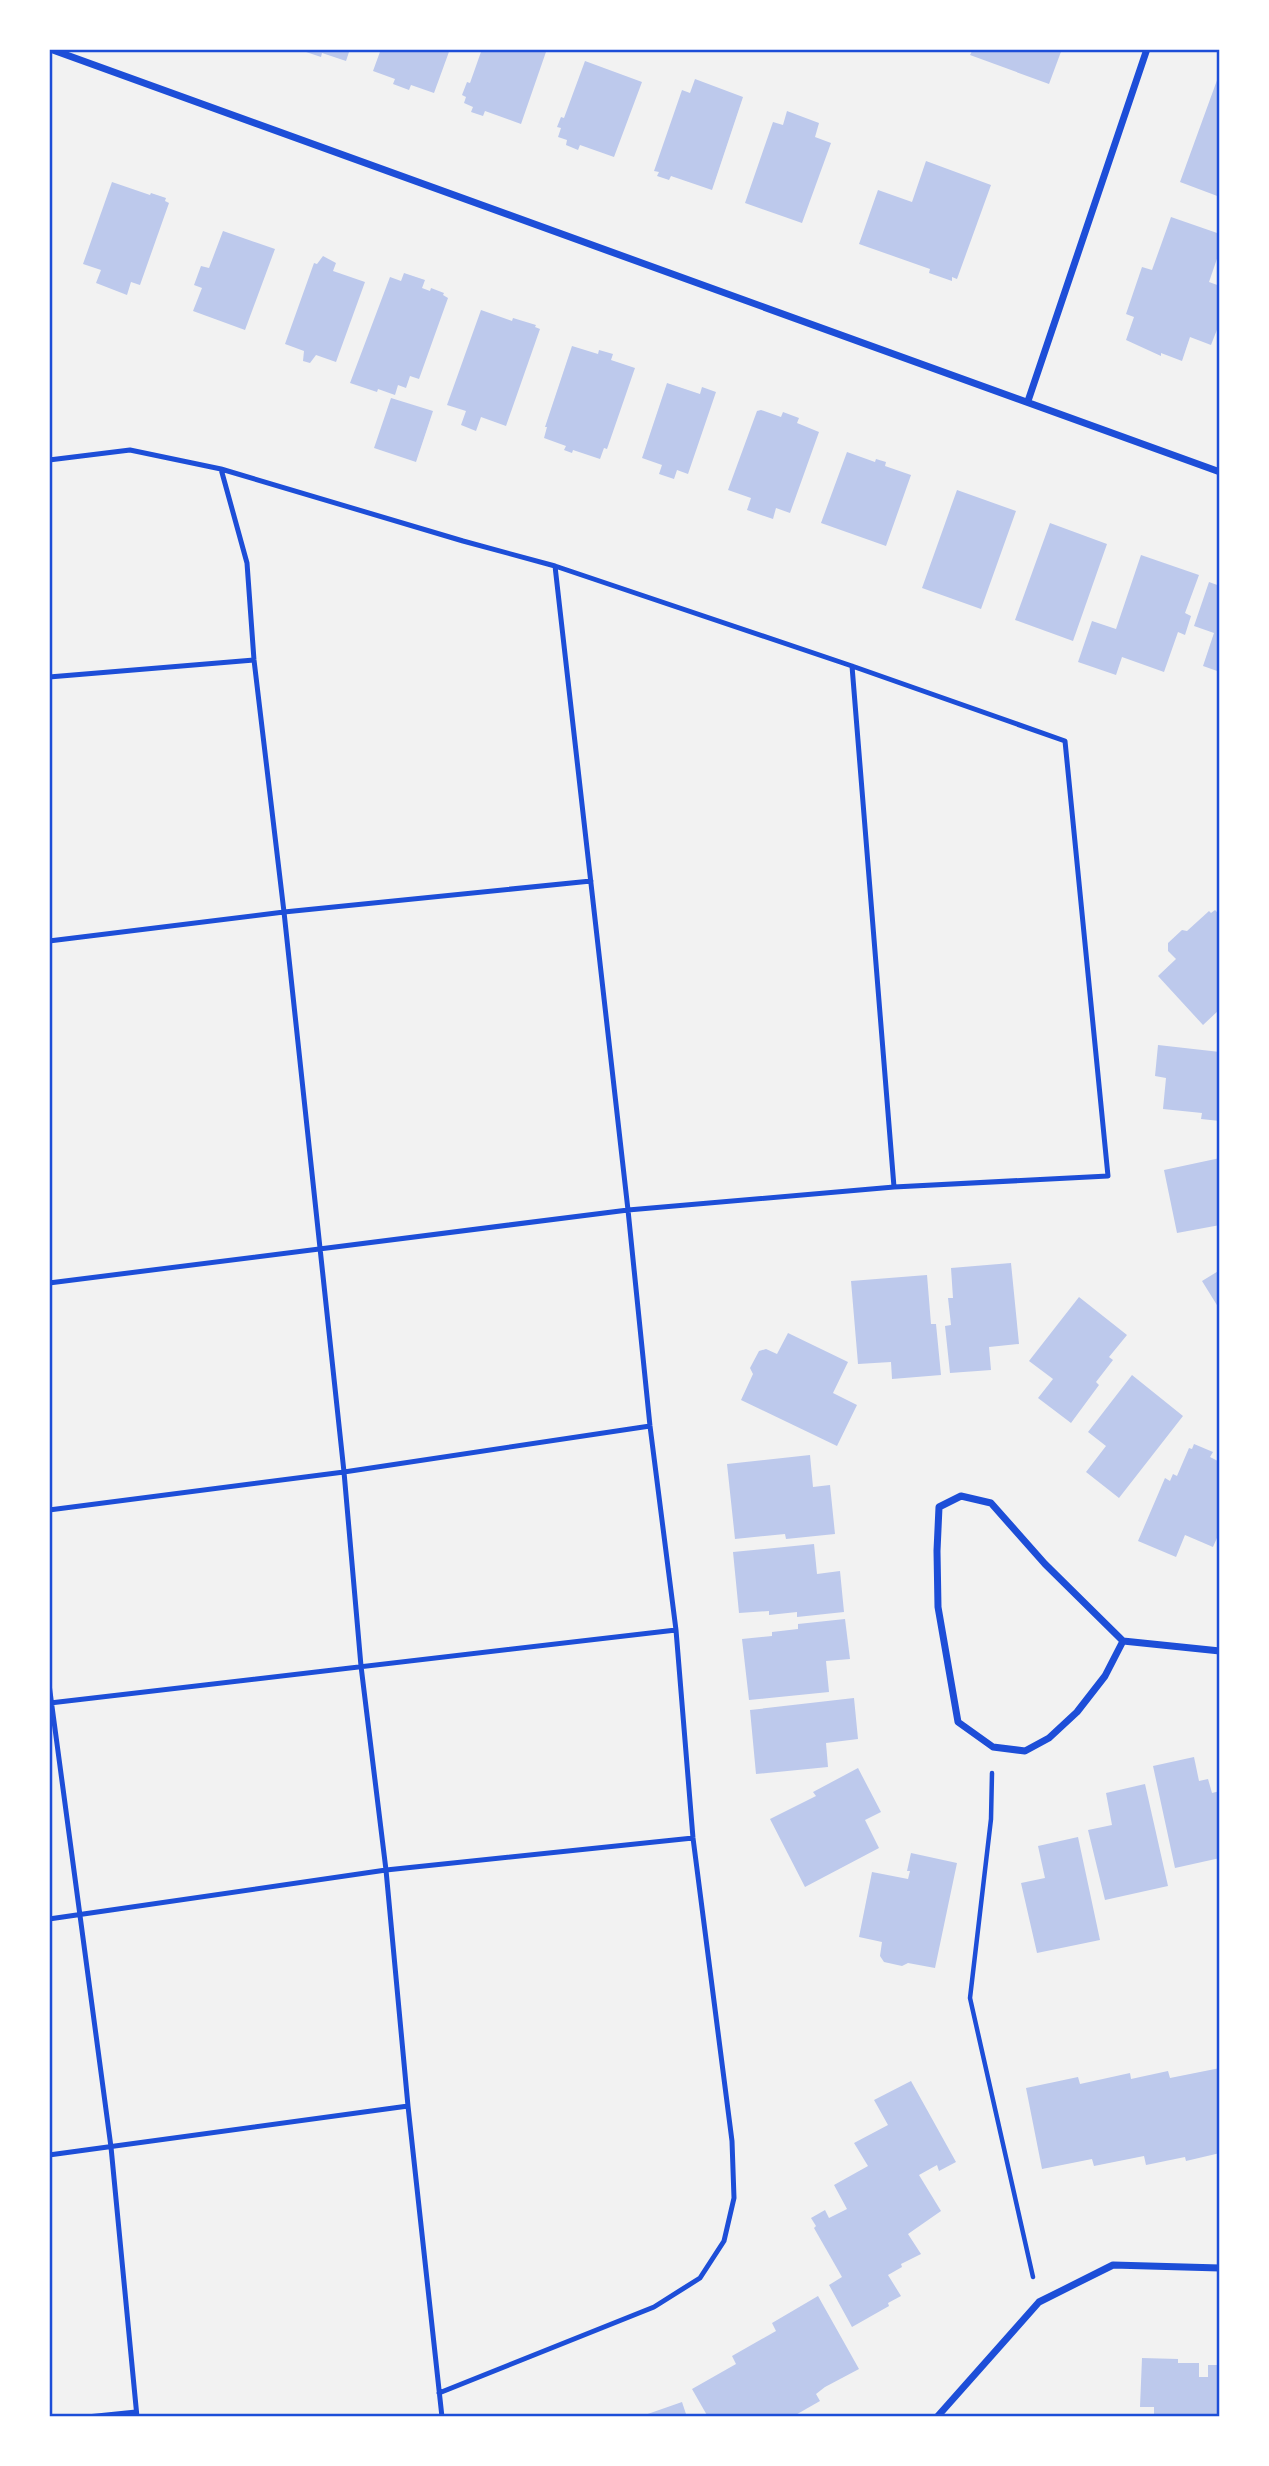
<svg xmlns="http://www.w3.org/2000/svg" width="1269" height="2466" font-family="Barlow,sans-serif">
<rect width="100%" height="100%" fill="#f2f2f2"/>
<path fill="#bdc9ec" d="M307,49H350L346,61L322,53L321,57L306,52Z
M381,49H450L434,93L411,85L409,90L393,84L395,79L373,71Z
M482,49H547L521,124L485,111L483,116L471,112L473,107L464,103L466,97L462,95L467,82L470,83Z
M973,49H1062L1049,84L970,55Z
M585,61L642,82L614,157L580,145L578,150L566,145L567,140L558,137L561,128L557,127L561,117L564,118Z
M1220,72V197L1180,182Z
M695,79L743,97L712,190L671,176L669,180L657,176L659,172L654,171L682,90L690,93Z
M787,111L819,123L815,137L831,143L802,223L745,203L773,122L783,125Z
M926,161L991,185L957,279L952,277V281L929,273L930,269L859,244L878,190L912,202Z
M112,182L150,195L151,193L166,198L165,201L169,203L140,285L131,282L127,295L96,283L101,270L83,264Z
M1171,217L1220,234V250L1209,282L1220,286V322L1211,345L1190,337L1182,361L1161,353V356L1126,340L1134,317L1126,314L1142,267L1152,270Z
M223,231L275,249L245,330L193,311L202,288L194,285L201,266L209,268Z
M323,256L336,263L333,271L365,282L336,362L316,355L310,363L303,361L304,351L285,344L314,263L317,264Z
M404,273L425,280L422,288L430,291L431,288L444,293L443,295L448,298L419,379L410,376L406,388L398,385L395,395L378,389L377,392L350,383L390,277L401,281Z
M481,310L512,321L513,318L536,325L535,327L540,329L506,426L481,417L476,431L461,425L466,411L447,405Z
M572,346L598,354L599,350L613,354L611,360L635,368L607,449L604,448L600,459L573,450L572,453L564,450L566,446L544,438L547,427H545Z
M667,383L700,394L702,387L716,392L688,474L677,470L674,479L659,474L662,465L642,458Z
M391,398L433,411L416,462L374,448Z
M761,410L781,417L783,412L799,418L797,423L819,432L790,513L776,508L773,519L747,510L751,498L728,490L757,411Z
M847,452L875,462L876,459L886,462L885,466L911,475L886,546L821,523Z
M957,490L1016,511L981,609L922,588Z
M1050,523L1107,544L1073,641L1015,620Z
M1141,555L1199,575L1185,613L1191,616L1185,635L1178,632L1164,672L1122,657L1116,675L1078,662L1092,621L1116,629Z
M1209,582L1220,586V672L1203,666L1214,633L1194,626Z
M1215,910L1220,915V1009L1203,1025L1158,976L1176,959L1168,951V943L1182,930L1187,931L1209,911L1211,913Z
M1158,1045L1220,1052V1121L1201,1119L1202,1113L1163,1109L1166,1078L1155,1076Z
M1220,1158V1225L1177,1233L1164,1170Z
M1011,1263L1019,1344L989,1347L991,1370L950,1373L945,1326L951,1325L948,1298H953L951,1268Z
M1220,1270V1310L1202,1281Z
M927,1275L931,1324H936L941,1375L892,1379L891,1362L858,1364L851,1281Z
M1079,1297L1127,1335L1109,1357L1113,1360L1096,1382L1099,1385L1071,1423L1038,1398L1053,1379L1029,1361Z
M788,1333L848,1362L833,1393L857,1405L837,1446L741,1400L753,1374L750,1368L759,1351L766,1349L777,1354Z
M1132,1375L1183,1416L1119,1498L1086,1472L1106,1446L1088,1432Z
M1194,1444L1213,1452L1210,1457L1220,1462V1531L1213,1547L1185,1535L1176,1557L1138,1541L1165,1478L1170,1481L1173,1474L1177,1476L1189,1448L1192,1449Z
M810,1455L813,1487L830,1485L835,1534L786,1539L785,1534L735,1539L727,1464Z
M814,1544L817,1574L840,1571L844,1612L797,1617V1612L769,1615V1611L739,1613L733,1552Z
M845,1619L850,1659L826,1661L829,1692L749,1700L742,1639L772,1636V1632L798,1629V1624Z
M854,1698L858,1739L826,1743L828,1767L756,1774L750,1710Z
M1194,1757L1199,1781L1208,1779L1212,1793L1220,1791V1858L1175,1868L1153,1766Z
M858,1768L881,1812L865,1820L879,1848L805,1887L770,1819L816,1796L813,1792Z
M1145,1784L1168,1886L1105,1900L1088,1830L1112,1825L1106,1793Z
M1078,1837L1100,1940L1037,1953L1021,1883L1045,1878L1038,1846Z
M911,1853L957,1863L935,1968L908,1963L902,1966L884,1962L880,1956L882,1942L859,1937L872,1872L908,1879L910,1871H907Z
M1220,2068V2153L1186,2161L1185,2157L1146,2165L1144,2156L1094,2166L1092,2159L1042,2169L1026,2088L1078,2077L1080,2084L1130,2073L1131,2079L1168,2071L1170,2078Z
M911,2081L956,2162L939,2171L937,2165L919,2175L941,2211L908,2234L921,2254L901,2264L902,2267L888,2275L901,2296L888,2303L889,2306L852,2327L829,2285L842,2277L814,2228L816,2226L811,2218L825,2210L829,2218L847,2209L834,2185L868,2166L854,2143L888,2125L874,2100Z
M818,2296L859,2369L825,2387L816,2394L820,2401L792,2417H708L692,2389L736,2364L732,2356L776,2331L772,2323Z
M1142,2358L1178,2359V2363H1199V2377H1208V2365H1220V2417H1154V2407H1140Z
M682,2402L687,2417H639Z"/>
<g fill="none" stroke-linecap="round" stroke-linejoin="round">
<path stroke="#1d4ed8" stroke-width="4.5" d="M992,1773L991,1819L970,1998L1033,2277"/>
<path stroke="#1d4ed8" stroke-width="5" d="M49,460L130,450L221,469L463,541L555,566L852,666L1065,741L1108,1176L894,1187L628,1210L49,1283
M221,469L247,563L254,660L284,912L344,1472L361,1666L386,1870L408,2106L442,2417
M852,666L894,1187
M49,677L254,660
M49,941L284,912L591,881
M49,1510L344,1472L650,1426
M49,1684L111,2147L137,2417
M50,1703L676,1630
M49,1919L386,1870L693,1838
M49,2155L408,2106
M439,2393L654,2307L700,2278L724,2241L734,2198L732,2141L693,1838L676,1630L650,1426L628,1210L555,566
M87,2417L136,2412"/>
<path stroke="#1d4ed8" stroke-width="7" d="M50,49L1220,472
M1028,401L1147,49
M1123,1641L1105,1676L1077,1712L1049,1738L1025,1751L993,1747L958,1722L938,1607L937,1551L939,1507L961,1496L991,1503L1045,1564L1123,1641L1220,1651
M937,2417L1039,2302L1113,2265L1220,2268"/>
</g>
<rect width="1269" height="2466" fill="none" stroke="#ffffff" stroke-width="102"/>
<rect x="51" y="51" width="1167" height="2364" fill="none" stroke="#1d4ed8" stroke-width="2.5"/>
</svg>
